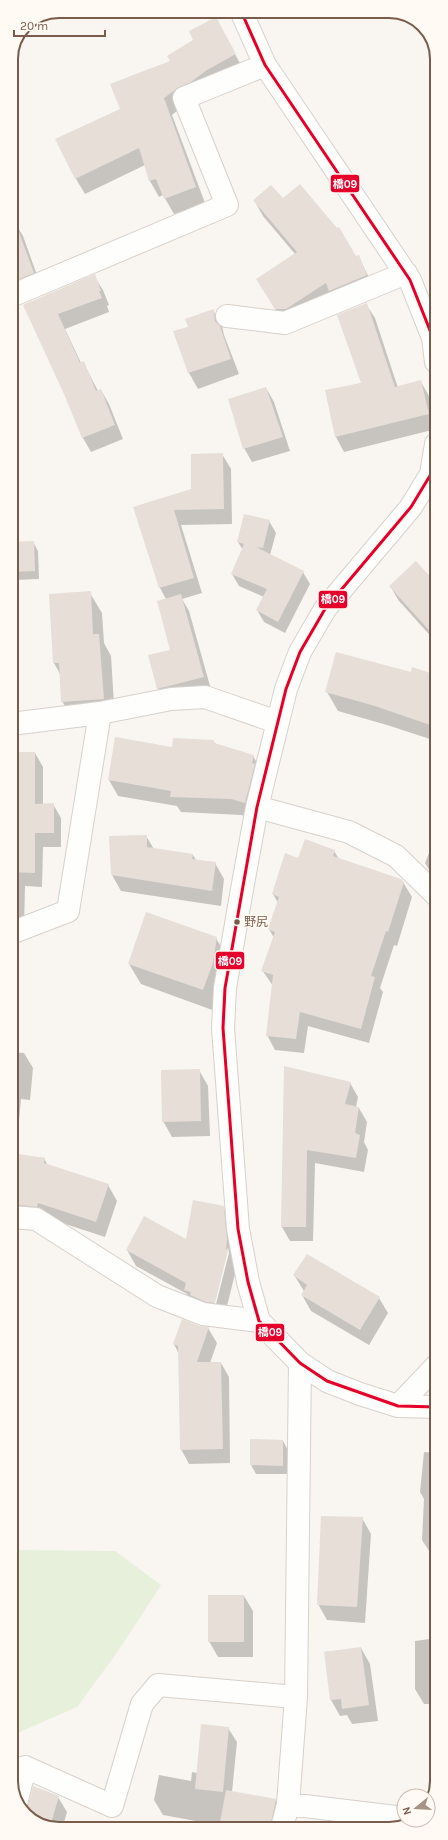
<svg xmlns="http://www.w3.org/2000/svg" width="448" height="1840" font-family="Karla,'Noto Sans JP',sans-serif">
<rect width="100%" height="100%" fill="#f9f5f0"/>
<path fill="#e7f0db" d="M12,1550L115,1551L161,1585L118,1651L77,1707L24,1730L12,1737Z"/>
<path fill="#0003" fill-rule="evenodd" d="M216,18L244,71L188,102L172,115L205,203L174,214L163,195L159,197L150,181L145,165L85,194L76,179L121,109Z
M254,200H283L356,257L358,256L376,291L285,325L257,279L295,254L263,216Z
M14,221L23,236L42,289L11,290V222Z
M94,276L103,290L109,305L107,306L109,312L65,329L81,363L83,362L98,391L101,390L109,404L123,439L91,452L83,438L65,394L24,305Z
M366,304L375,318L398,388L421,382L429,396L436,429L344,452L336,437L326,391L362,383Z
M213,310L222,326L224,335L239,374L198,389L189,373L175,332L189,327Z
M266,388L274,402L290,451L252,462L244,448Z
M222,454L231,469L232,524L181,525L202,593L182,599L189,611L212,693L167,704L158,688L172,651L166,599L160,588L135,507L192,490Z
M269,521L276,533L270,555L303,572L310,584L285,633L264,622L257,610L264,597L239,586L232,574L243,550L238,542Z
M33,542L38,551L39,579L15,580L11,573V543Z
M416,562L436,585V642L399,601L390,586Z
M90,593L102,613L104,643L111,656L115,720L74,722L62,701L60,674L54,663Z
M413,668L436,676V741L387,725L338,711L327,692L411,673Z
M213,741L216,744L253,756L262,771L254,819L241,815L181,812L177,806L118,796L109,780Z
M11,753H35L43,767V804H53L61,818V847H43L42,887L25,886L24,931L11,936Z
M437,833V880L434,878L425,863Z
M146,836L154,849L193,855L196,860L215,863L224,879L221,906L121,891L112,875Z
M334,851L339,859L403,882L412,897L397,946L394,945L380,988L383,992L369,1043L308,1026L304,1053L275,1050L267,1035L273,986L262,970L274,938L269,929L278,903L273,894L299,859Z
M216,938L228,959L215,1011L141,984L129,964Z
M12,1052L24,1053L33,1068L30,1100L21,1099L16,1155L44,1158L48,1166L108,1185L117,1201L105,1237L47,1218L12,1216Z
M285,1068L350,1083L358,1097L356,1107L359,1108L367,1122L364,1142L368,1150L364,1172L315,1163L313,1241H290L282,1227Z
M199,1070L208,1086L210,1136L172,1137L163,1121Z
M437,1130V1176L429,1163Z
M223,1207L232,1223L237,1266L224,1318L194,1306L187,1294L136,1266L127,1250L187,1240ZM228,1247L229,1253L215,1308H213Z
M294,1275L379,1298L388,1313L369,1345L311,1311L302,1295L304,1291Z
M198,1327L208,1328L217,1343L210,1363H221L229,1377L230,1463L189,1464L181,1449L179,1354L174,1344Z
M251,1440L283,1441L288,1450L287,1474H256L251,1465Z
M424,1452L437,1453V1555L431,1554L422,1540L424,1499L420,1492Z
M362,1518L371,1534L365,1623L327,1620L318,1604Z
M244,1596L253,1611V1657H218L209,1641Z
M437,1638V1704H424L415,1689V1641Z
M361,1648L370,1664L378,1721L352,1724L347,1715L340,1716L331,1700L325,1652Z
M228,1728L237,1742L232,1792L275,1800L284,1814L281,1828H211L212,1824L163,1815L154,1800L159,1775L191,1781L192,1772L197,1773Z
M34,1787L58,1797L67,1812L62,1829H53L25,1815L23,1811L27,1809Z"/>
<path fill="#e6ded7" d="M216,17L236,54L207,70L191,82L179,87L164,98L196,187L164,199L156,179L149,181L139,148L75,179L55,139L120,109L110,84L170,61L167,56L193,40L189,31Z
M300,184L337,228L339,227L356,256L359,255L367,275L329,291L326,283L286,309H275L256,279L297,252L253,200L271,185L283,198Z
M14,219L34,273L12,282L11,220Z
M95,274L101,291H99L102,298L58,314L80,363L84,361L96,391L101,389L115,425L82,438L64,394L23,305Z
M367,303L395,387L421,380L429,414L335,437L325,390L361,383L337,315Z
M214,309L215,321L220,326L231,359L188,373L173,331L188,327L185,319Z
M266,387L283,437L243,449L228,399Z
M223,453L224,509L174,510L194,578L159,588L133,507L191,489V454Z
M244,514L270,520L263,548L256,547L304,571L278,622L256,610L267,589L231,574L244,544L237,542Z
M34,541L35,571L11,572V542Z
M416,561L436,583V638L389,586Z
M91,591L93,634H99L104,699L61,702L59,663H53L49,594Z
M181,594L204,677L157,689L148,655L170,650L157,601Z
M336,652L411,672L412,667L436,675V727L375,706L325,692Z
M115,737L172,747L173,738L214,740V743L254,755L252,763L255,764L245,803L231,799L170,797L171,791L108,780Z
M11,752H35V804L54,803V833H35V873L11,872Z
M147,835V847L193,854L192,859L216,862L212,891L111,875L109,836Z
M305,839L335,850L333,856L401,879L404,882L388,932L386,931L371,976L375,977L361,1029L300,1012L296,1039L266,1036L273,975L261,971L275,932L268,929L279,897L272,894L285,853L298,858Z
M146,912L217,937L213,963L203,990L128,964Z
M284,1066L351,1082L345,1104L359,1107L355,1133L360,1135L356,1158L307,1150L306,1227H281Z
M200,1069L201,1121L162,1122L161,1070Z
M12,1153L45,1158L44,1163L109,1184L96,1222L38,1203L37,1207L12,1204Z
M193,1200L224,1206L227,1240L226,1249L228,1250L215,1303L206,1302L190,1295L191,1292L184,1290L186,1283L126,1250L144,1216L186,1239Z
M307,1254L380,1297L360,1330L301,1295L307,1285L293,1275Z
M182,1319L199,1326L209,1327L197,1362H221L223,1449L180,1450L178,1346L173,1344Z
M250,1439L283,1440V1466L250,1465Z
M321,1516L363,1517L357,1607L317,1605Z
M208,1595H244V1642H208Z
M361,1647L369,1705L342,1709L341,1699L330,1700L324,1652Z
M201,1724L229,1727L223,1792L195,1789Z
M33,1786L59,1796L50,1827L25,1815L24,1812L29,1803Z
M226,1790L276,1799L270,1828H257L220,1822Z"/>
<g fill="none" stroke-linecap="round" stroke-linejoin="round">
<g stroke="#d7d1cb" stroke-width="24">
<path id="minor" d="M241,11L265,65L410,280L433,338L436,362
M11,296L227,205L184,98L265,65
M227,316L285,323L406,273
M436,444L431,474L411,507L325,609L300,652L286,689L257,807L241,895L225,988L223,1028L238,1229L248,1282L259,1321L300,1363L327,1381L360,1394L398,1406L437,1407
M11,724L100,713L171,699L205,697L277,722
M257,807L349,832L396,856L437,896
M11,933L68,911L100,713
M12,1217L36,1219L157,1296L203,1314L259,1321
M398,1406L437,1365
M17,1800L25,1767L112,1806L142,1704L158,1685L296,1697
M288,1804L404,1818
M282,1828L288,1804L296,1697L300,1363"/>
</g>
<use href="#minor" stroke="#fefefd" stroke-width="22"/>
<g stroke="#fffaf3" stroke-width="6">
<path id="bus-1" d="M241,11L265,65L410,280L433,338L436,362
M436,444L431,474L411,507L325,609L300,652L286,689L257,807L225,988L223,1028L238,1229L248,1282L259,1321L300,1363L327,1381L398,1406L437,1407"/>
</g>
<use href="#bus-1" stroke="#e4002b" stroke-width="3"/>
</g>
<circle fill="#7a5c4d" stroke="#fffaf3" stroke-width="1.5" cx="237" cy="922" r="3.5"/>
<g text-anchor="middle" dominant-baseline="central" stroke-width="3" stroke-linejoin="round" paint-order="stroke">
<g font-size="12" fill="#7a5c4d" stroke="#fffaf3" text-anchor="start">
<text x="244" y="922">野尻</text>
</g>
</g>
<path d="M0 0H448V1840H0ZM59 18H389A41 41 0 0 1 430 59V1781A41 41 0 0 1 389 1822H59A41 41 0 0 1 18 1781V59A41 41 0 0 1 59 18Z" fill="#fffaf3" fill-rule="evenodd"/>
<path fill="none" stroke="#7a5c4d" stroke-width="2" d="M59 18H389A41 41 0 0 1 430 59V1781A41 41 0 0 1 389 1822H59A41 41 0 0 1 18 1781V59A41 41 0 0 1 59 18Z"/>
<g stroke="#fffaf3" stroke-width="1.5">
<rect x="330" y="174" width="30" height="19" rx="4" fill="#e4002b"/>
<rect x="318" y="590" width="30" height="19" rx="4" fill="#e4002b"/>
<rect x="215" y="951" width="30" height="19" rx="4" fill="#e4002b"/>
<rect x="255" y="1323" width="30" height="19" rx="4" fill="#e4002b"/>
</g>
<g font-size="11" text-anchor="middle" font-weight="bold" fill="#fff">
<text x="345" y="188">橋09</text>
<text x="333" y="603">橋09</text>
<text x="230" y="965">橋09</text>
<text x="270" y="1336">橋09</text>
</g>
<g transform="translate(416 1808) rotate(252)"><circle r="19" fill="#fffaf3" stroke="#cabbb1"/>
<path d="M0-3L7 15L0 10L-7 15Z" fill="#a69286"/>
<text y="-6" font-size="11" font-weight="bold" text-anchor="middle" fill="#7a5c4d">N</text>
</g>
<path d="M14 30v6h91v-6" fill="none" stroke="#7a5c4d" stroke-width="2"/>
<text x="20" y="30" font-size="12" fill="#7a5c4d" stroke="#fffaf3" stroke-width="3" paint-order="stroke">20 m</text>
</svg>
